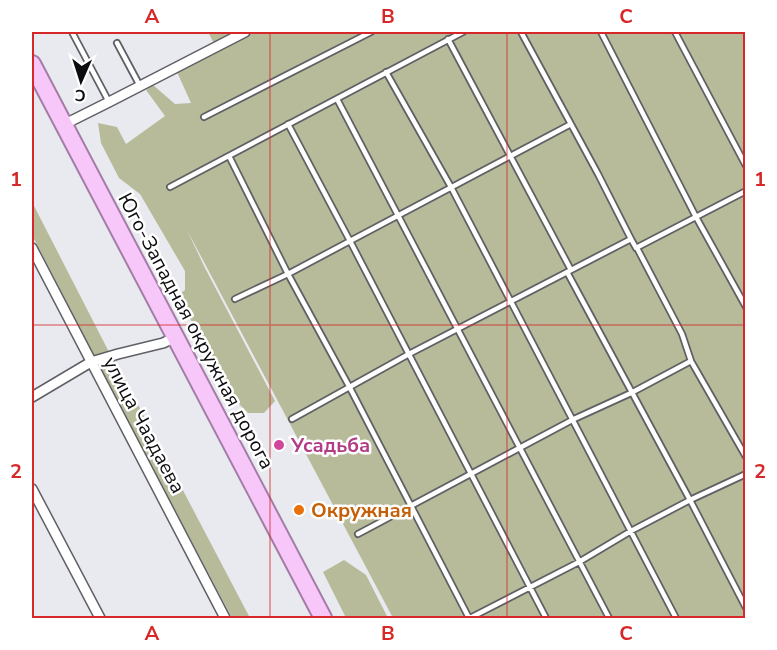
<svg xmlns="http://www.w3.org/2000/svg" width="777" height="650" font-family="'Nunito Sans',sans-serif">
<rect width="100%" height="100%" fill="#e8eaf0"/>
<path fill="#b7bb99" d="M208,32H745V618H393L187,230L205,268L275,401L264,413H248L230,395L178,295L185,290V271L140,194L119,178L101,143L98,123L117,127L126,144L165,116L146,90L153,85L175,104L191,103L177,72L218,51Z
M32,202L109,352L95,357L32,235Z
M114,359L250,618H232L98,364Z
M344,560L366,575L388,618H346L323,572Z"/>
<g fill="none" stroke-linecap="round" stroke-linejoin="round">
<g stroke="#5f6065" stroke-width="8">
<path id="service" d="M72,32L109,102
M521,32L598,174L631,239
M601,32L696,217L746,307
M675,32L746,166
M448,39L571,270
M117,43L140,86
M386,72L451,187L676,618
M337,99L609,618
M204,117L371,32
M288,124L350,241L571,124
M229,156L288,274L350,388L469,618
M170,187L463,32
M637,248L682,334L691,361L746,457
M567,272L690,500L746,608
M235,299L288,274L350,241L546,618
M292,419L409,354L631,239L636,248L746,191
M358,534L574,419L631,393L691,361
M470,618L579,562L631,531L690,500L746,474"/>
</g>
<g stroke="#5f6065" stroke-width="12">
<path id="minor" d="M63,125L109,102L245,32
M32,248L225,618
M32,397L91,362L118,354L163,343L176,337
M32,489L100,618"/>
</g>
<g stroke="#a47da6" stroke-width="20">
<path id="trunk" d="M32,64L323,618"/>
</g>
<use href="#service" stroke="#fff" stroke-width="4.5"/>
<use href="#minor" stroke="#fff" stroke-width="9"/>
<use href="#trunk" stroke="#f7c7fa" stroke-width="16"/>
</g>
<path fill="none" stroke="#d62828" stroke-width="1.5" stroke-opacity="0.55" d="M270,32V618M507,32V618M32,325H746"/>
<circle fill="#d1479c" stroke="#fff" stroke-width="2" cx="279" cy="445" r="6"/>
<circle fill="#e8710a" stroke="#fff" stroke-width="2" cx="299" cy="510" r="6"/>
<g text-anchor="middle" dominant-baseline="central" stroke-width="5" stroke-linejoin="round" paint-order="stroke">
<g font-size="20" fill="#0d0d0f" stroke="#fff">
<text transform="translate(196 331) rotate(62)">Юго-Западная окружная дорога</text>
<text transform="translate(144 425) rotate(62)">улица Чаадаева</text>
</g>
<g font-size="20" font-weight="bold" fill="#b23c85" stroke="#fff" text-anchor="start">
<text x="291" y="445">Усадьба</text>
</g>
<g font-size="20" font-weight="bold" fill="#c56008" stroke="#fff" text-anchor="start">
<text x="311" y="510">Окружная</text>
</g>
</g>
<rect width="777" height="650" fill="none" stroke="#ffffff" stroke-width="66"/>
<g transform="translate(81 81) rotate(183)" stroke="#ffffff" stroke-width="4.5" paint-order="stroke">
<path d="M0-4.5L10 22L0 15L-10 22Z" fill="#0d0d0f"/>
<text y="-9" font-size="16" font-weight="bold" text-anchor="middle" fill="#0d0d0f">С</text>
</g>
<rect x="33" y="33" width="711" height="584" fill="none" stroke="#d62828" stroke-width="2"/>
<g font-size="20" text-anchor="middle" font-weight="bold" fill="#d62828">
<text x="152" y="23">A</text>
<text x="388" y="23">B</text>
<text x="626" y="23">C</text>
<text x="16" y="186">1</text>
<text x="760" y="186">1</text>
<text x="16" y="478">2</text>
<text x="760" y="478">2</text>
<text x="152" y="640">A</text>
<text x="388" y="640">B</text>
<text x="626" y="640">C</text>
</g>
</svg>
